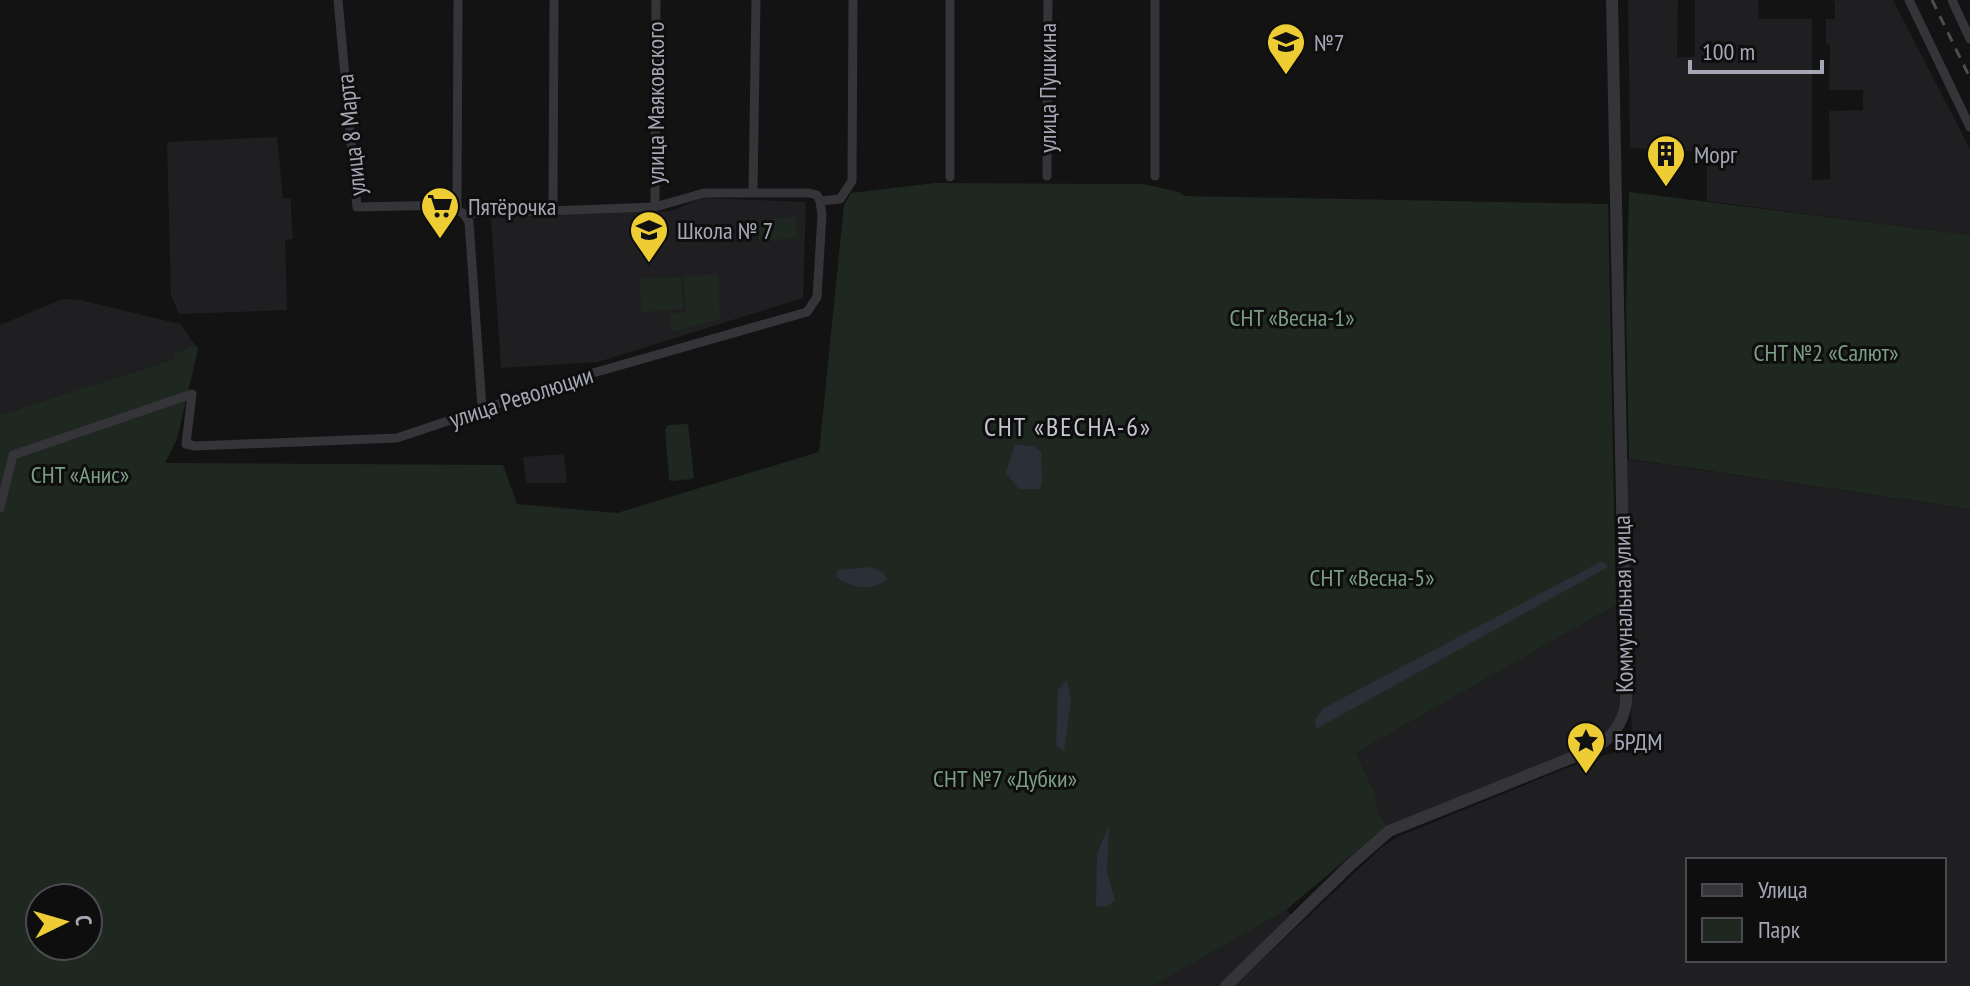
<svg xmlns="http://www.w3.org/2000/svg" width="1970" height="986" font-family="'PT Sans Narrow',sans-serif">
<rect width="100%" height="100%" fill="#131314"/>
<path fill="#1f1f21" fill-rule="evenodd" d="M1628,0H1678L1677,57H1695V0H1758L1759,19H1812V180L1830,179L1829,111L1863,110V90H1829L1830,45L1826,44V19H1835V1L1824,0H1893L1970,149V235L1707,201V152L1630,148Z
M277,137L283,198L291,199V209L293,239L285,240L287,310L179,314L171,295L167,142Z
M703,198L806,202L803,298L598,362L501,368L491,218L671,211Z
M63,299L80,300L180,324L195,345L173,354L174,359L0,415V325Z
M564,454L567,483H526L523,457Z
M1626,459L1970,509V986H1234L1381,848L1397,837L1569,767L1632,746ZM1688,860H1944V960H1688Z
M1616,605L1620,699L1615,724L1596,741L1386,826L1379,814L1375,793L1356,753Z
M1286,910L1294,917L1225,986H1153Z"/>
<path fill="#1f2721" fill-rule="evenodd" d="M935,183L1143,184L1179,192L1184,196L1608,204L1616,605L1356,753L1375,793L1379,814L1386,826L1286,910L1153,986H0V415L174,359L173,354L195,345L198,349L177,439L165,463L503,465L517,504L617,513L819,452L844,205L851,193ZM40,898H88V946H40Z
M1629,192L1970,235V509L1629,459L1626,313Z
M796,217L797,238L759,241L758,220Z
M718,274L720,319L672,332L668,314L686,312L684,277Z
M681,277L683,309L642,312L639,279Z
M688,424L694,477L692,479L671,481L669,479L665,429L668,425Z"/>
<path fill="#2a2f38" d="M1015,444L1035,447L1041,452L1042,480L1040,489H1019L1006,473Z
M1602,561L1608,567L1316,729L1315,719L1324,708Z
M871,567L883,573L887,579C872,592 851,588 836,577L838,570Z
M1067,680L1071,701L1064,751L1056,745L1058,690Z
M1109,825L1107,873L1115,900L1107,907L1096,906L1097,854Z"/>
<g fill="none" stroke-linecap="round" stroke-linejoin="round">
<path stroke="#343439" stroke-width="9" d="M338,0L357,207L449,205L464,214L469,222L482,408
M950,0V177
M1155,0V176
M1909,0L1970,127
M1952,0L1970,39
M1047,176L1048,0
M753,192L756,0
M820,201L840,199L852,181L853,0
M655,207L656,0
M457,208L458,0
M553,211L554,0
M0,508L13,455L192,394L186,444L195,446L397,438L572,379L807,312L817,297L822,215L820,201L817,195L809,193H704L655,207L464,214"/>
<path stroke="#343439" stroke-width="12" d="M1226,986L1349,866L1389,831L1593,749C1613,737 1622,725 1626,703L1612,0"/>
<path stroke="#4d4e54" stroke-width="3" stroke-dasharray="10 8" stroke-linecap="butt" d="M1932,0L1970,78"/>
</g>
<defs>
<g id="school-pin" transform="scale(2)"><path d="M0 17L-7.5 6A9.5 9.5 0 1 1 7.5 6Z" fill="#edcd33" stroke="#0e0e0f"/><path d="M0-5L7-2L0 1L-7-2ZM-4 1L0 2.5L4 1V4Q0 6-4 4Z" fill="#111"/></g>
<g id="building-pin" transform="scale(2)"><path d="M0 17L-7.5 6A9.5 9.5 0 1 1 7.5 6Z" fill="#edcd33" stroke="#0e0e0f"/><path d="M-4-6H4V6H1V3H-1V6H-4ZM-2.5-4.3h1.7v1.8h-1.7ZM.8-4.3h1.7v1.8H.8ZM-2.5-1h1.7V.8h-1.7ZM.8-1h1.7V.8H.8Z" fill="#111"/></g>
<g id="supermarket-pin" transform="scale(2)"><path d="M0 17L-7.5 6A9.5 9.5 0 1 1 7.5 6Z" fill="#edcd33" stroke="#0e0e0f"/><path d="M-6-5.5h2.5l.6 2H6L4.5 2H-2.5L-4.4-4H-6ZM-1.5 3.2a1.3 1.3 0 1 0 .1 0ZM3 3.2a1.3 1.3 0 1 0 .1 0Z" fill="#111"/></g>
<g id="sight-pin" transform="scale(2)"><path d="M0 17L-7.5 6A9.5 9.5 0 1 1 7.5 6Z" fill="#edcd33" stroke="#0e0e0f"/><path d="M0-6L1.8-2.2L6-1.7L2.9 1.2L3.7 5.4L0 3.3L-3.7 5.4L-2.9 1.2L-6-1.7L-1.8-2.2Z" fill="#111"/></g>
</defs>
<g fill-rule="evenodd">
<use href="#school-pin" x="1286" y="42"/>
<use href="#building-pin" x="1666" y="154"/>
<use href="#supermarket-pin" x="440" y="206"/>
<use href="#school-pin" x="649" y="230"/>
<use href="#sight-pin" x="1586" y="741"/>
</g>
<g text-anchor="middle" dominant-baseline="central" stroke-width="6" stroke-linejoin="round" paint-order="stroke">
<g font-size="24" fill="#a5a7b5" stroke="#0e0e0f" text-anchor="start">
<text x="1314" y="42">№7</text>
<text x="1694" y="154">Морг</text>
<text x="468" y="206">Пятёрочка</text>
<text x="677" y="230">Школа № 7</text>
<text x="1614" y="741">БРДМ</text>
</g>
<g font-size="24" fill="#a5a7b5" stroke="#0e0e0f">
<text transform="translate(1047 88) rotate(-90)">улица Пушкина</text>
<text transform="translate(655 103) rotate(-90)">улица Маяковского</text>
<text transform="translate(351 135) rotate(-96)">улица 8 Марта</text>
<text transform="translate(521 397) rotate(-18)">улица Революции</text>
<text transform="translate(1623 604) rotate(-91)">Коммунальная улица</text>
</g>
<g font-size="24" fill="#7c9f84" stroke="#0e0e0f">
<text x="1292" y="317">СНТ «Весна-1»</text>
<text x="1826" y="352">СНТ №2 «Салют»</text>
<text x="80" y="474">СНТ «Анис»</text>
<text x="1372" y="577">СНТ «Весна-5»</text>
<text x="1005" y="778">СНТ №7 «Дубки»</text>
</g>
<g font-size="26" letter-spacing="2" fill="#c6c7d1" stroke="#0e0e0f">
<text x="1068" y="426">СНТ «ВЕСНА-6»</text>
</g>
</g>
<rect x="1686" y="858" width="260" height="104" fill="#0e0e0f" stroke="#4a4b51" stroke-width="2"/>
<rect x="1702" y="884" width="40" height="12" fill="#343439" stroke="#4a4b51" stroke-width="2"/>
<text x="1758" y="898" font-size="24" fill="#a5a7b5">Улица</text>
<rect x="1702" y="918" width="40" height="24" fill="#1f2721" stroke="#4a4b51" stroke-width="2"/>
<text x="1758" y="938" font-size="24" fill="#a5a7b5">Парк</text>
<g transform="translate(64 922) rotate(85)"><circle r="38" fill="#0e0e0f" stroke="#4a4b51" stroke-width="2"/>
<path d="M0-6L14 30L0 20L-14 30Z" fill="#edcd33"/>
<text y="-12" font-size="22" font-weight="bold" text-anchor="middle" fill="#a5a7b5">С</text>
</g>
<path d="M1690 60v12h132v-12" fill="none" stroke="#a5a7b5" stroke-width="4"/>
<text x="1702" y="60" font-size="24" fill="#a5a7b5" stroke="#0e0e0f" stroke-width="6" paint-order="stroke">100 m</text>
</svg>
